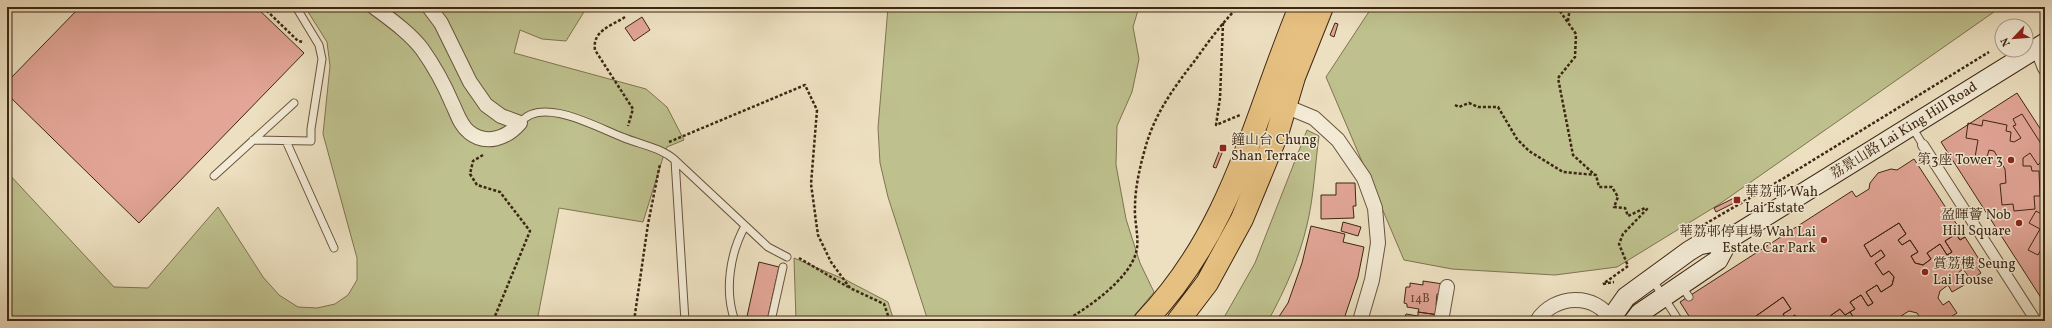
<svg xmlns="http://www.w3.org/2000/svg" width="2052" height="328" font-family="Vollkorn,'Noto Serif TC',serif">
<rect width="100%" height="100%" fill="#ede0c0"/>
<filter id="stains"><feTurbulence type="fractalNoise" baseFrequency=".005" numOctaves="4"/><feColorMatrix values="0 0 0 0 .2 0 0 0 0 .09 0 0 0 0 .02 0 0 0 .5 -.17"/></filter>
<radialGradient id="worn" r=".72"><stop offset=".6" stop-color="#630" stop-opacity="0"/><stop offset="1" stop-color="#630" stop-opacity=".3"/></radialGradient>
<path fill="#bec18e" stroke="#7e7450" d="M305,7H587L566,41L542,39L520,30L514,53L646,89L667,107L684,140L667,147L665,151L643,222L559,208L537,321H7V172L114,287L148,288L218,207L263,277L279,295L298,307L317,308L335,304L348,295L357,280V258L323,134L330,66L327,42Z
M888,7H1139L1133,27L1139,59L1132,92L1117,126L1116,165L1126,219L1140,263L1154,292L1130,321H928L888,197L880,163L878,128Z
M1372,7H2001L1718,205L1617,267L1555,275L1452,269L1404,260L1326,77Z
M1307,130L1319,136C1315,165 1314,196 1307,225C1299,259 1285,290 1268,321H1222L1255,263Z
M794,258L846,280L888,302L894,321H796Z"/>
<path fill="#e2a596" stroke="#3d2613" d="M80,7H256L304,53L139,223L7,94V82Z
M642,17L650,30L634,41L625,28Z
M1335,23L1338,24L1334,37L1330,35Z
M2017,93L2045,136V304L1941,142Z
M2022,114L2045,150V167L2040,163L2038,165L2030,153L2023,158V166H2031L2032,171H2039L2040,196H2034L2035,209L2014,211L2013,204L2002,205L2000,184L2006,183L2005,169L1994,151L1989,150L1985,164L1974,163L1978,140L1966,138L1968,123L1982,126L1983,120L2007,125L2006,131L2011,132L2010,141L2014,142L2021,138L2013,126L2016,125L2013,119Z
M1221,147L1224,148L1216,168L1213,167Z
M1914,159L1965,237L1960,240L1956,234L1945,241L1952,252L1947,255L1940,244L1927,253L1931,259L1923,265L1915,263L1911,256L1918,252L1910,240L1902,245L1898,240L1906,234L1899,223L1864,245L1871,257L1881,250L1885,256L1875,263L1883,275L1889,271L1894,277L1892,285L1881,292L1877,285L1866,292L1873,303L1868,306L1861,295L1850,302L1855,309L1845,315L1840,309L1830,316L1833,321H1826L1825,319L1822,321H1798L1795,315L1787,320L1783,314L1791,309L1783,297L1749,321H1692L1680,302L1852,191L1856,197L1869,189L1870,183L1878,173L1891,169L1897,170Z
M1336,183H1355L1356,206H1353L1354,218L1321,219V195H1336Z
M1736,197L1738,201L1716,212L1714,208Z
M2036,211L2045,216V242L2038,255L2028,250L2040,229L2029,223Z
M1343,222L1361,227L1358,236L1341,231Z
M1899,223L1906,234L1898,240L1902,245L1910,240L1918,252L1911,256L1915,263L1923,265L1931,259L1927,253L1940,244L1947,255L1952,252L1945,241L1956,234L1960,240L1965,237L1982,264L1977,267L1981,273L1971,280L1963,269L1958,273L1966,284L1952,292L1948,285L1940,291L1938,298L1943,305L1949,301L1957,313L1949,318L1951,321H1918L1921,319L1917,313L1909,311L1901,316L1904,321H1856L1850,312L1855,309L1850,302L1861,295L1868,306L1873,303L1866,292L1877,285L1881,292L1892,285L1894,277L1889,271L1883,275L1875,263L1885,256L1881,250L1871,257L1864,245Z
M1311,226L1345,234L1343,242L1364,247L1358,277L1345,316L1343,321H1276L1288,303L1302,263Z
M759,262L779,267L767,321H746Z
M1423,281L1443,284L1442,295L1437,294L1436,305L1440,306L1439,315L1418,312L1419,309L1407,307V304L1404,303L1406,287H1410V283L1423,285Z
M1783,297L1791,309L1783,314L1787,320L1795,315L1798,321H1749Z
M1840,309L1845,315L1850,312L1856,321H1833L1830,316Z
M1418,312L1439,315L1438,321H1401V317H1405L1406,314L1418,316Z"/>
<g fill="none" stroke-linecap="round" stroke-linejoin="round">
<g stroke="#69543e" stroke-width="9">
<path id="service" d="M520,123C541,95 598,128 622,137C641,145 660,147 675,160L685,321
M1912,127L1923,145
M253,140L311,141V129L322,59L319,45L296,7
M286,141L334,248
M675,160L768,247L787,257
M214,176L294,103
M1652,279L1679,321
M1681,285L1689,297
M735,321C724,291 730,253 745,226
M771,321L783,267"/>
</g>
<g stroke="#69543e" stroke-width="12">
<path id="pedestrian" d="M1923,145L2036,321"/>
</g>
<g stroke="#69543e" stroke-width="16">
<path id="minor" d="M374,7C390,19 410,33 422,49C434,66 444,84 452,103C457,113 460,125 469,132C486,146 507,138 520,123L501,116L486,105L470,82L441,23L429,7
M2037,48L2045,68
M1285,106L1314,118L1338,140L1364,178L1375,208L1378,243L1372,280L1360,321
M1441,321L1447,287
M1537,321C1554,294 1596,292 1612,321"/>
</g>
<g stroke="#3d2613" stroke-width="21">
<path id="secondary" d="M1609,321L1626,297L1689,251L1699,245L1729,239L2045,43
M1634,321L1640,313L1718,260L1729,239"/>
</g>
<g stroke="#3d2613" stroke-width="24">
<path id="primary" d="M1145,321C1233,229 1253,120 1300,7
M1178,321L1207,283L1242,219L1277,134L1294,77L1322,7"/>
</g>
<path stroke="#3d2613" stroke-width="2.5" stroke-dasharray="3 2" stroke-linecap="butt" d="M263,7L298,41L303,42
M1557,7L1576,34L1575,57L1558,78L1573,155L1595,175
M625,17C611,26 592,31 595,50L633,109L628,126
M1568,21L1570,7
M1223,23L1220,98L1216,125L1240,115
M1455,105L1459,107L1469,103L1478,107H1498L1517,139L1529,151L1563,172L1596,175L1599,187H1612L1618,197L1614,207L1625,208L1628,216L1645,208L1647,209L1623,234L1619,244L1628,266L1603,284
M669,142L805,85L817,110L811,184L818,235L831,262L850,288L884,304L890,321
M483,155L473,161L470,174L477,185L500,192L530,231L493,321
M1705,224L1784,178L1989,52
M799,258L848,287
M1603,284L1614,282
M634,321L648,224L660,164
M1065,321C1089,307 1128,280 1136,253C1140,238 1134,222 1135,207C1135,186 1141,162 1147,142C1157,110 1176,85 1196,59C1209,41 1222,23 1238,7"/>
<use href="#service" stroke="#f3ebd6" stroke-width="7"/>
<use href="#pedestrian" stroke="#f3ebd6" stroke-width="10"/>
<use href="#minor" stroke="#f3ebd6" stroke-width="14"/>
<use href="#secondary" stroke="#f3ebd6" stroke-width="19"/>
<use href="#primary" stroke="#e6c080" stroke-width="22"/>
</g>
<g fill="#8f2418" stroke="#f3ebd6" stroke-width="1.5">
<rect x="1219" y="144" width="8" height="8" rx="2"/>
<circle cx="2011" cy="160" r="4"/>
<rect x="1733" y="196" width="8" height="8" rx="2"/>
<circle cx="2019" cy="223" r="4"/>
<circle cx="1824" cy="240" r="4"/>
<circle cx="1925" cy="272" r="4"/>
</g>
<g text-anchor="middle" dominant-baseline="central" stroke-width="3" stroke-linejoin="round" paint-order="stroke">
<g font-size="12" fill="#664634">
<text x="1420" y="299">14B</text>
</g>
<g font-size="14" fill="#3d2613" stroke="#f3ebd6">
<text transform="translate(1904 131) rotate(-32)">荔景山路 Lai King Hill Road</text>
</g>
<g font-size="14" fill="#3d2613" stroke="#f3ebd6" text-anchor="start">
<text x="1231" y="140">鐘山台 Chung<tspan x="1231" dy="16">Shan Terrace</tspan></text>
<text x="2003" y="160" text-anchor="end">第3座 Tower 3</text>
<text x="1745" y="192">華荔邨 Wah<tspan x="1745" dy="16">Lai Estate</tspan></text>
<text x="2011" y="215" text-anchor="end">盈暉薈 Nob<tspan x="2011" dy="16">Hill Square</tspan></text>
<text x="1816" y="232" text-anchor="end">華荔邨停車場 Wah Lai<tspan x="1816" dy="16">Estate Car Park</tspan></text>
<text x="1933" y="264">賞荔樓 Seung<tspan x="1933" dy="16">Lai House</tspan></text>
</g>
</g>
<rect width="2052" height="328" fill="none" stroke="#ede0c0" stroke-width="24"/>
<rect x="8" y="8" width="2036" height="312" fill="none" stroke="#3d2613" stroke-width="2"/>
<rect x="12" y="12" width="2028" height="304" fill="none" stroke="#3d2613"/>
<g transform="translate(2014 38) rotate(244)"><circle r="19" fill="#f3ebd6" stroke="#aa9c88"/>
<path d="M0-3L7 15L0 10L-7 15Z" fill="#8f2418"/>
<text y="-6" font-size="11" font-weight="bold" text-anchor="middle" fill="#3d2613">N</text>
</g>
<rect width="100%" height="100%" filter="url(#stains)"/>
<rect width="100%" height="100%" fill="url(#worn)"/>
</svg>
